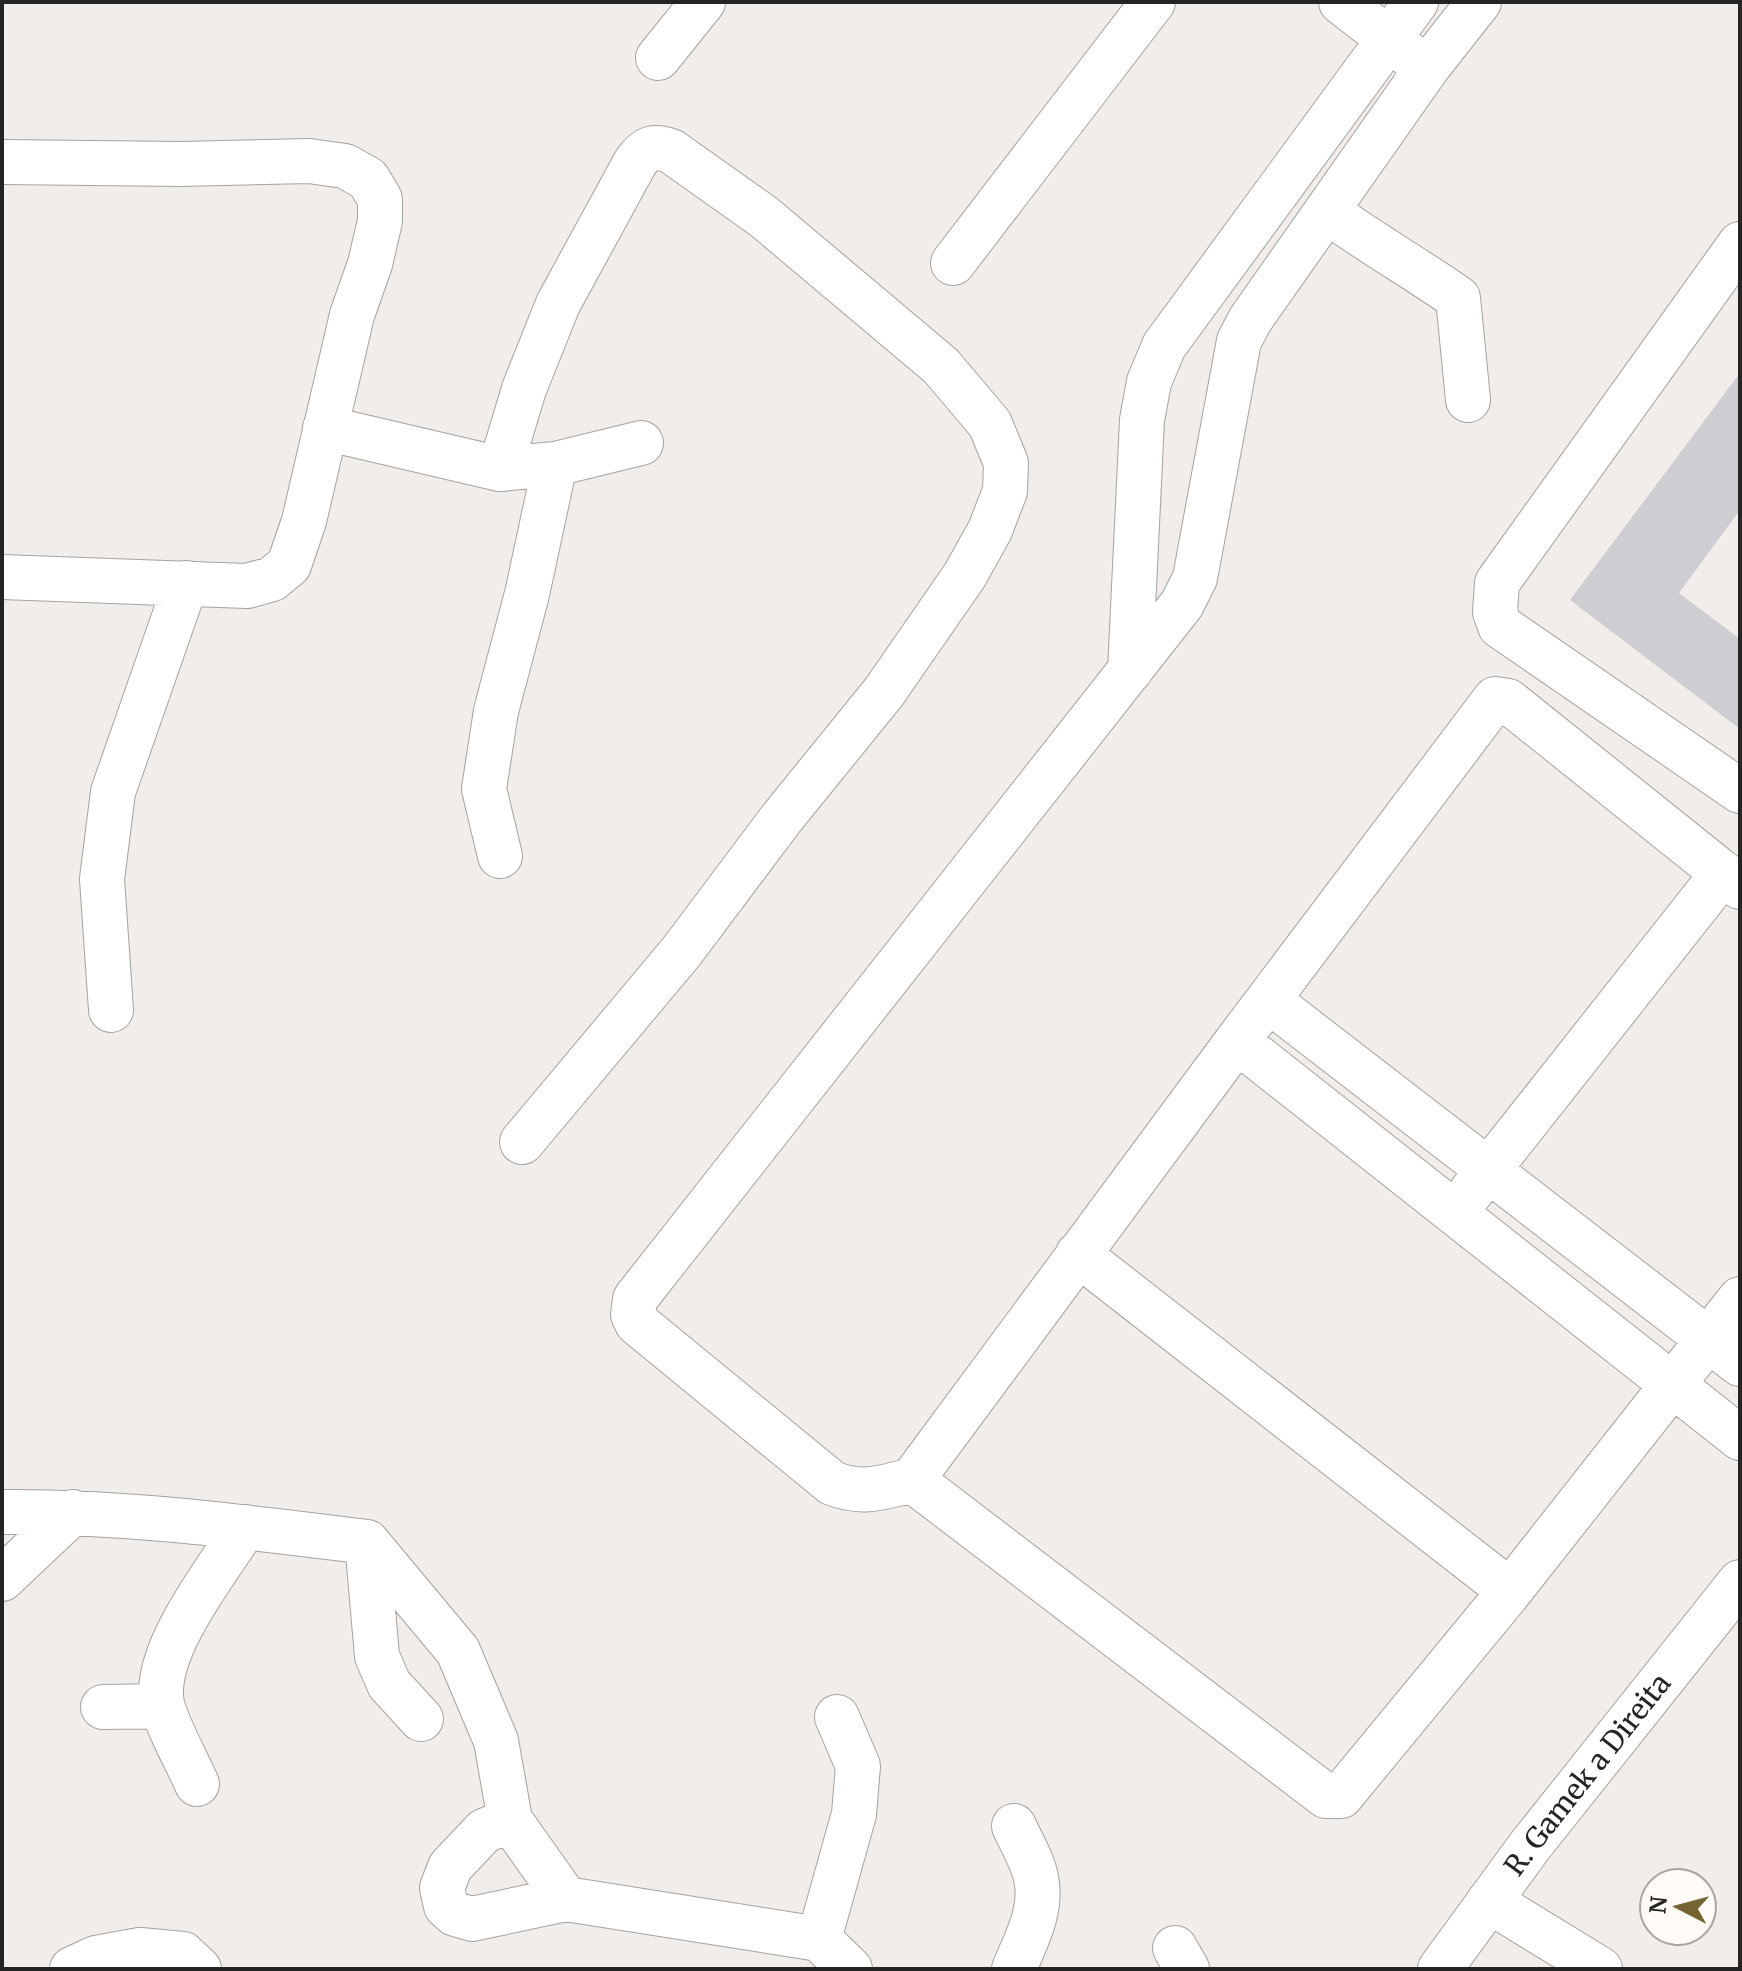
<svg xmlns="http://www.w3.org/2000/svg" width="1742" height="1971" font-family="Merriweather,serif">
<rect width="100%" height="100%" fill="#f1edea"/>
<path fill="#ceced2" d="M1740,373V510L1679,593L1740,639V729L1570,600Z"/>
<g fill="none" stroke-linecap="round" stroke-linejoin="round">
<g stroke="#a5a29f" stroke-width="46">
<path id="minor" d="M1341,2L1412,57
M1479,2L1427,68L1250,320L1239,341L1195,578L1182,604L635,1299L633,1315L637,1323L832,1483C862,1495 881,1488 912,1480L1237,1041L1495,699L1508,701L1740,887
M658,58L703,2
M2,162L181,164L309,161L345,166L368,179L380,199V221L370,264L352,315L304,521L289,565L272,579L247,586L2,577
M1327,211C1369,242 1415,268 1458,298L1468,400
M1740,244L1497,583L1495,612L1500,626L1740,791
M953,263L1153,2
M325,428L500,469L555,464L641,443
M500,469L524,389L558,304L635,163C646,147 653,145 671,151L764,217L941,366L990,424L1006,463L1005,491L990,530L965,575L884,692L781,819L682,951L522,1142
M1130,671L1142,420L1149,382L1164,346L1416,2
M500,856L484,789L496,711L527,594L555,464
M1268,1000L1740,1364
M111,1010L102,879L113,792L186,583
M1237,1041L1740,1438
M1471,1192L1723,873
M1078,1254L1510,1591
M912,1480L1326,1796H1341L1510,1591L1740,1299
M2,1512C124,1511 246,1527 367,1542L458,1651L496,1741L510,1820
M367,1542L377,1656L389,1684L421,1719
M2,1579L73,1512
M103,1707L162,1706
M197,1784C187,1761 167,1726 162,1704C152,1651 217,1571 245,1527
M566,1899L510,1820L484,1831L450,1867L442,1888L446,1906L455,1914L472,1919L566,1899L819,1939L850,1969
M1489,1901L1600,1969
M819,1939L854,1814L858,1766L837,1717
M1175,1948L1187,1969
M72,1969L96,1958L140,1950L183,1954L199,1969
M1014,1969C1026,1940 1043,1910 1036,1878C1033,1861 1021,1842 1014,1826"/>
</g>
<g stroke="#a5a29f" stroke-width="46">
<g id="major">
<path id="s1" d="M1440,1969L1529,1847L1740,1582"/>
</g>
</g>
<use href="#minor" stroke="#fff" stroke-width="44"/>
<use href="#major" stroke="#fff" stroke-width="44"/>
</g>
<g text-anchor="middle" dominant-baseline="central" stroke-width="7" stroke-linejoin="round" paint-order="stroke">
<g font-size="28" fill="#252423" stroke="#fefbf7">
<text stroke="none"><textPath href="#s1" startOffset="244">R. Gamek a Direita</textPath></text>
</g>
</g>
<rect width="1742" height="1971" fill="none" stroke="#252423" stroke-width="8"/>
<g transform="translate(1678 1907) rotate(276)"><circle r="38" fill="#fefbf7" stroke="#a7a5a2" stroke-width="2"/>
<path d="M0-6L14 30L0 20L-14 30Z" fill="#756331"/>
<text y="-12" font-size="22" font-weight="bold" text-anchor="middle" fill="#252423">N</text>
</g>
</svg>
